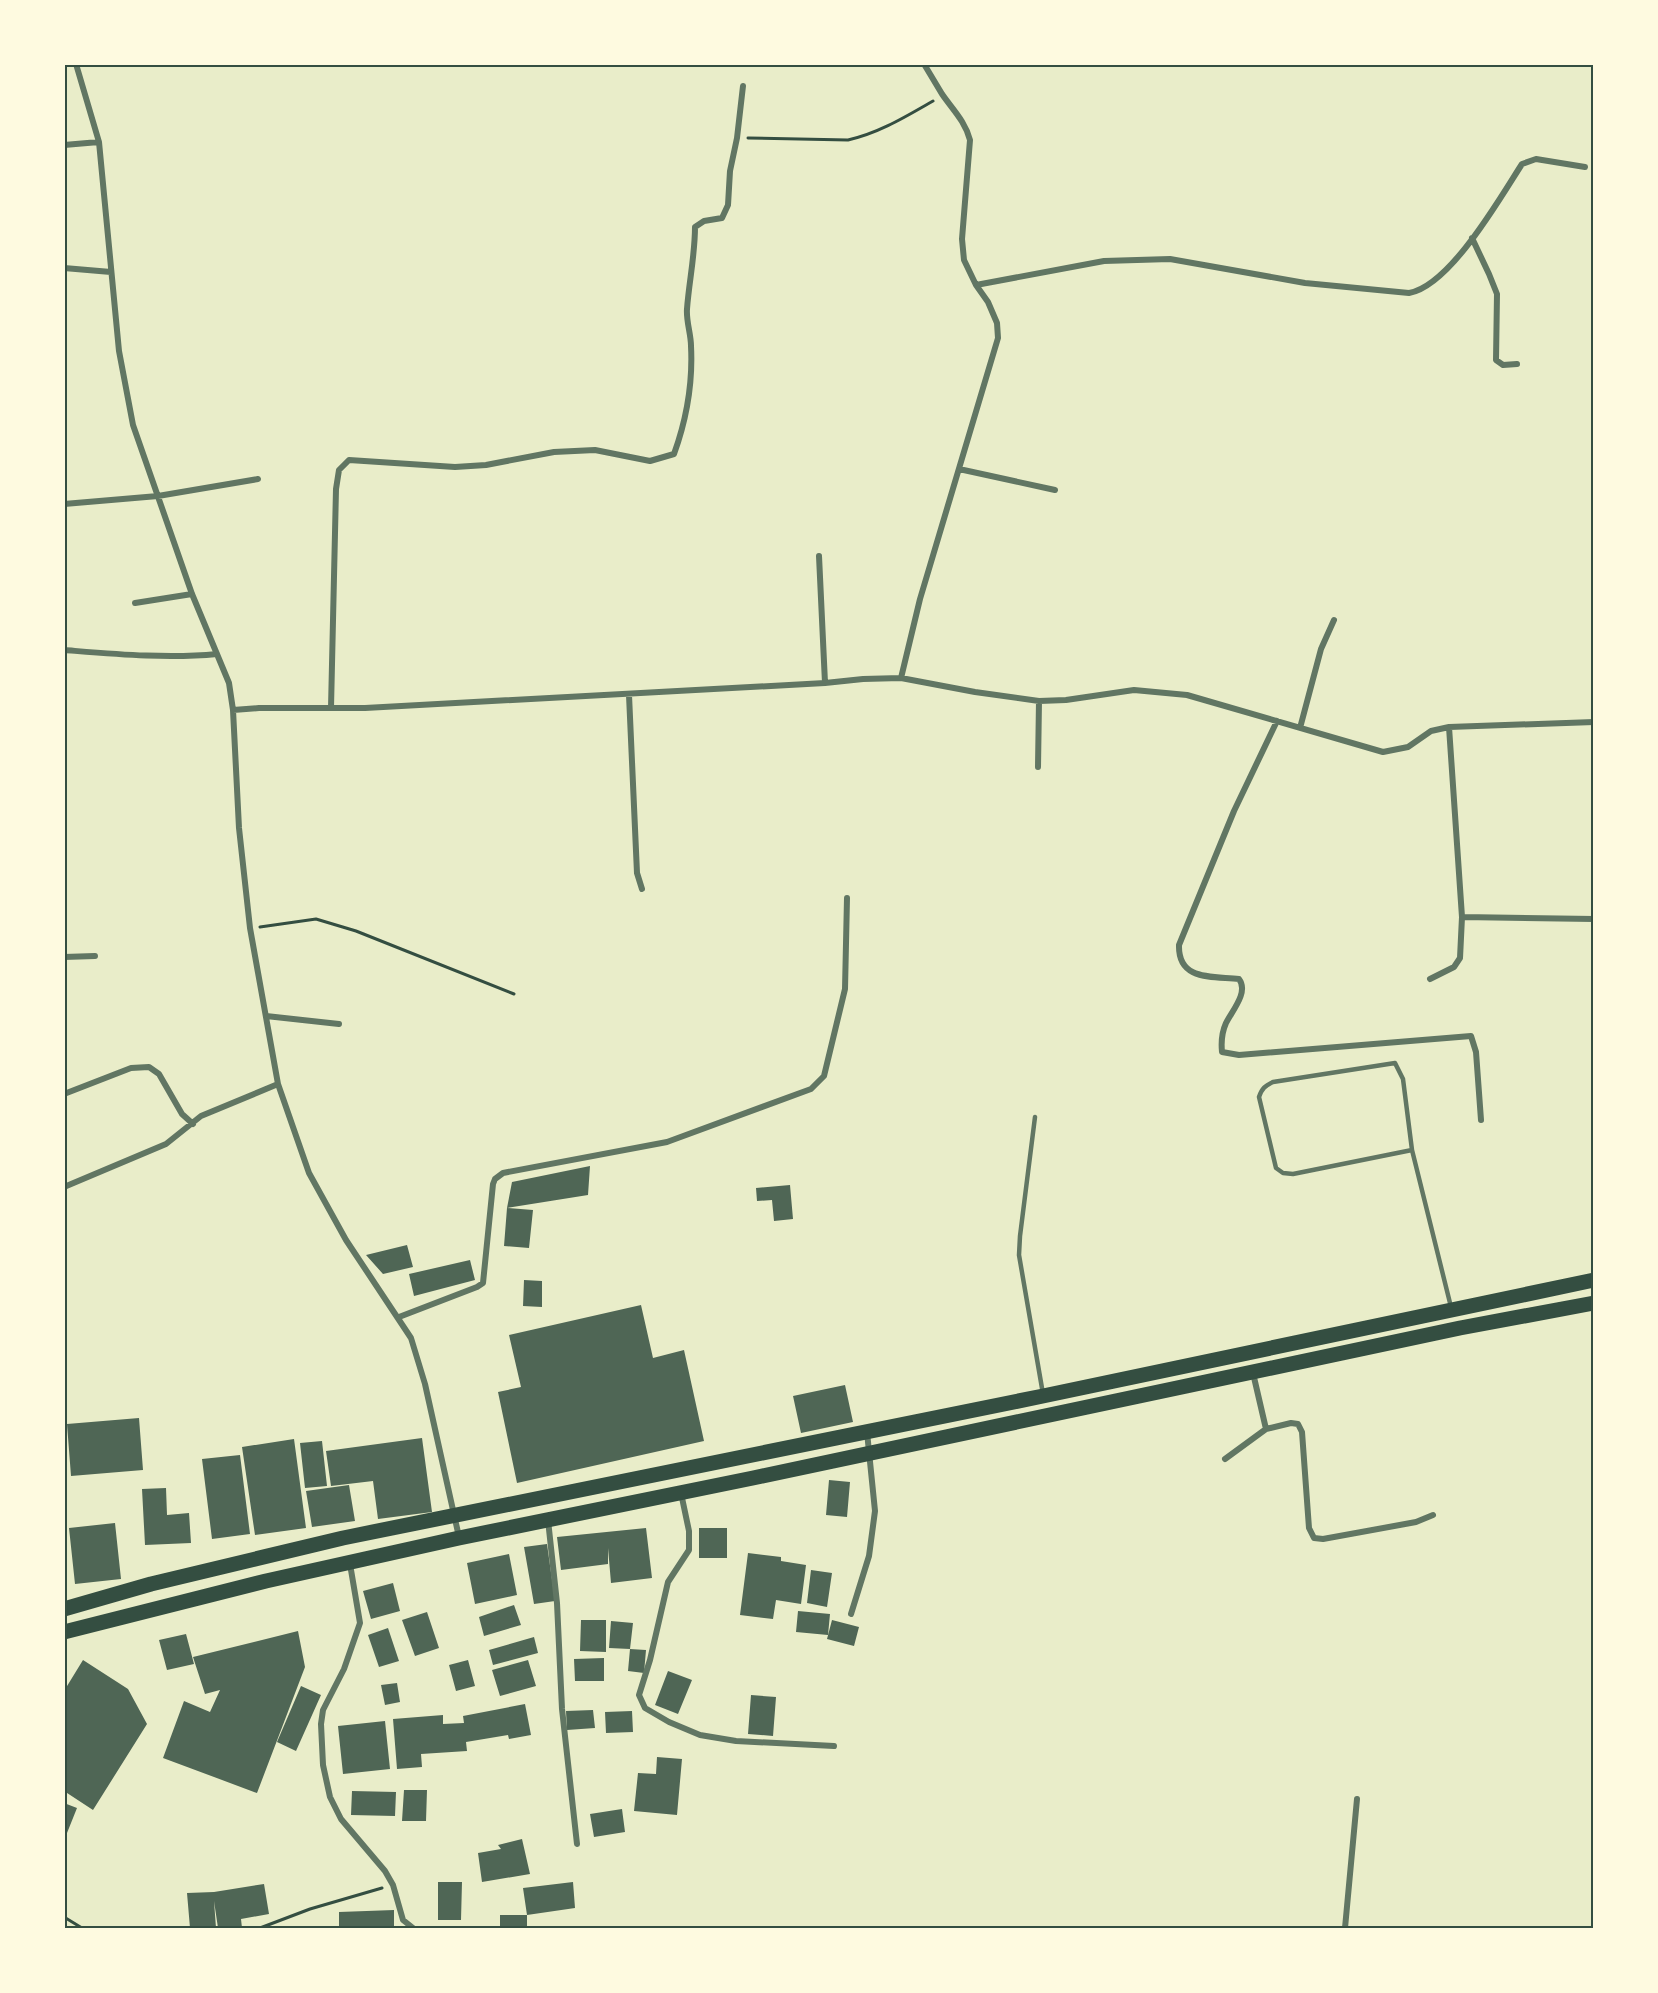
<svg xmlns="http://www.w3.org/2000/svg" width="1658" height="1993" font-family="'Archivo Narrow',sans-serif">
<rect width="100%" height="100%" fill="#e9edc9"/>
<path fill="#4f6655" d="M590,1166L588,1195L507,1208L512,1182Z
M790,1185L793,1219L774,1221L772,1200L757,1201L756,1188Z
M507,1208L533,1210L529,1248L504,1246Z
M407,1245L413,1267L383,1274L366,1255Z
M470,1260L475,1280L414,1296L409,1274Z
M524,1280L542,1281V1307L523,1306Z
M641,1305L653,1358L684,1350L704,1441L517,1483L498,1392L521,1387L509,1335Z
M845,1385L853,1422L801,1433L793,1396Z
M139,1418L143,1470L71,1476L67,1424Z
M422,1438L432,1512L378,1519L373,1481L331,1486L326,1451Z
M294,1439L306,1528L255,1535L242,1447Z
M322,1441L327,1486L305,1488L300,1443Z
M240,1455L250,1534L212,1539L202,1459Z
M829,1480L850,1482L847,1517L826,1515Z
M349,1485L355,1521L312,1527L306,1491Z
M166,1488L167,1515L189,1513L191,1543L145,1545L142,1489Z
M115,1523L121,1579L75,1584L69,1528Z
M646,1528L652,1578L611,1583L608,1548V1564L561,1570L557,1537Z
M699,1528H727V1558H699Z
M547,1544L555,1601L534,1604L524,1547Z
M748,1553L781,1557V1561L806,1565L801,1604L776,1600L773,1619L740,1615Z
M509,1554L517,1595L475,1604L467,1563Z
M811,1570L832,1573L827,1607L807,1603Z
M393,1583L400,1611L371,1619L363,1591Z
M514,1605L521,1625L484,1636L479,1617Z
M798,1611L830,1614L828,1635L796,1632Z
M427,1612L439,1648L415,1656L402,1620Z
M581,1620H606V1652L580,1651Z
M832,1620L859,1627L854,1646L827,1639Z
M611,1621L633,1623L630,1649L609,1648Z
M388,1628L399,1661L379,1667L368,1635Z
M298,1631L305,1667L257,1793L163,1758L184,1701L210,1712L220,1690L205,1694L193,1657Z
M186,1634L194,1664L167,1670L159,1640Z
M534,1637L538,1653L493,1665L489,1650Z
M630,1649L646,1650L644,1673L628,1671Z
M604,1658V1681H575L574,1659Z
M83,1660L128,1689L147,1724L93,1810L64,1791V1691Z
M468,1660L475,1686L456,1691L449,1665Z
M528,1660L536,1686L500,1696L492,1670Z
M668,1671L692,1680L678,1714L655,1705Z
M397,1683L400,1702L385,1705L381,1685Z
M301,1686L321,1695L296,1751L277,1742Z
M751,1695L776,1697L773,1736L748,1734Z
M525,1704L531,1735L509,1739L508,1735L466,1742L467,1751L421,1754L422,1767L397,1769L393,1719L443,1715V1724L464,1723L463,1716Z
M593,1710L595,1728L567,1730L566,1711Z
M632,1711L633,1732L606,1733L605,1712Z
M385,1721L390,1769L343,1774L338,1726Z
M657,1757L682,1759L677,1815L634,1811L638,1773L656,1774Z
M404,1790H427L426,1821H402Z
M352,1791L396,1792L395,1816L351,1815Z
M64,1803L77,1808L65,1838H64Z
M622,1809L625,1832L594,1837L590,1814Z
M522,1839L530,1874L482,1882L478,1853L501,1849L498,1845Z
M438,1882H462L461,1920H438Z
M573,1882L575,1908L527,1915L523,1888Z
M264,1884L269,1914L241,1919L242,1928H218L214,1901L216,1928H190L187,1893L214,1892Z
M394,1910V1928H339V1912Z
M500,1915H527V1928H500Z"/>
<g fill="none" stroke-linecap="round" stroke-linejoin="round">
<path stroke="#344e41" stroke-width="3" d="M748,138L848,140C879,133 905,117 933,101
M260,927L316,919L356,931L514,994
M64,1917L82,1928
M260,1928L310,1909L382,1888"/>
<path stroke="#617663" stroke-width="4.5" d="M1035,1117L1020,1236L1019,1255L1043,1394
M1412,1150L1293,1174L1283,1173L1276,1168L1259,1097C1262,1088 1265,1086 1273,1082L1395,1063L1403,1079L1412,1150L1451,1307"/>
<path stroke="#617663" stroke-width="6" d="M76,64L99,142L119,351L133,425L192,594L229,683L233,710L239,828L250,928L278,1084L309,1173L346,1240L411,1338L425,1384L459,1537
M64,145L99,142
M1472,238L1489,274L1497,294L1496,360L1503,365L1517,364
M64,268L111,272
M976,285L1104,261L1170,259L1305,283L1409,293C1450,286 1500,198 1522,164L1536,159L1585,167
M959,469L1055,490
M64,504L158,496L258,479
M819,556L825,683
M135,603L192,594
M64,650C114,654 167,659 217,654
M901,678L920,599L998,338L997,323L988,302L976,285L964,260L962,239L970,140C965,121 953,110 942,94C936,84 930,74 924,64
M629,695L637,873L642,889
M331,708L336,489L339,470L349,460L455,467L486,465L554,452L595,450L650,461L674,454C687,418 693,384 691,346C691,334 686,321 687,309C689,282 695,255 695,227L704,221L722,218L728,205L730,171L737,138L743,86
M233,710L259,708H365L825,683L863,679L901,678L975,692L1039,701L1066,700L1134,690L1187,695L1383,752L1408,747L1431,731L1449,727L1594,722
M1277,721L1234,811L1179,945C1178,981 1212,976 1239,979C1249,992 1232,1011 1226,1023C1222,1032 1221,1042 1222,1052L1239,1055L1471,1036L1476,1052L1481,1120
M1449,727L1462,917L1594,919
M1300,728L1321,649L1334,620
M1038,767L1039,701
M64,957L95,956
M1430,979L1454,967L1460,958L1462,917
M266,1016L339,1024
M64,1094L131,1068L149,1067L159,1074L182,1114L193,1124
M64,1187L166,1144L201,1116L278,1084
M399,1317L477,1287L483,1283L493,1184L495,1179L503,1173L667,1142L811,1089L824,1076L845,989L847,898
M1253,1373L1266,1429L1291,1423L1298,1424L1302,1432L1309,1528L1314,1538L1323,1539L1416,1522L1433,1515
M1225,1459L1266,1429
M681,1493L689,1531V1550L668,1582L650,1660L639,1695L645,1708L669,1722L700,1735L736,1741L834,1746
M548,1520L557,1603L562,1709L577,1844
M350,1564L360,1623L344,1669L323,1710L321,1724L323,1765L330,1797L341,1819L385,1871L393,1885L403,1920L413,1928
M851,1614L869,1556L875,1511L867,1432
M1345,1928L1357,1799"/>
<path stroke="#344e41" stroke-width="15" d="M64,1609L151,1584L343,1538L1043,1396L1594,1280
M64,1632L266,1581L459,1538L753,1478L1460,1328L1594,1303"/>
</g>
<rect width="1658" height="1993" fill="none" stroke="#fefae0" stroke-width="132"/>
<rect x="66" y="66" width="1526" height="1861" fill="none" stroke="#344e41" stroke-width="2"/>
</svg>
